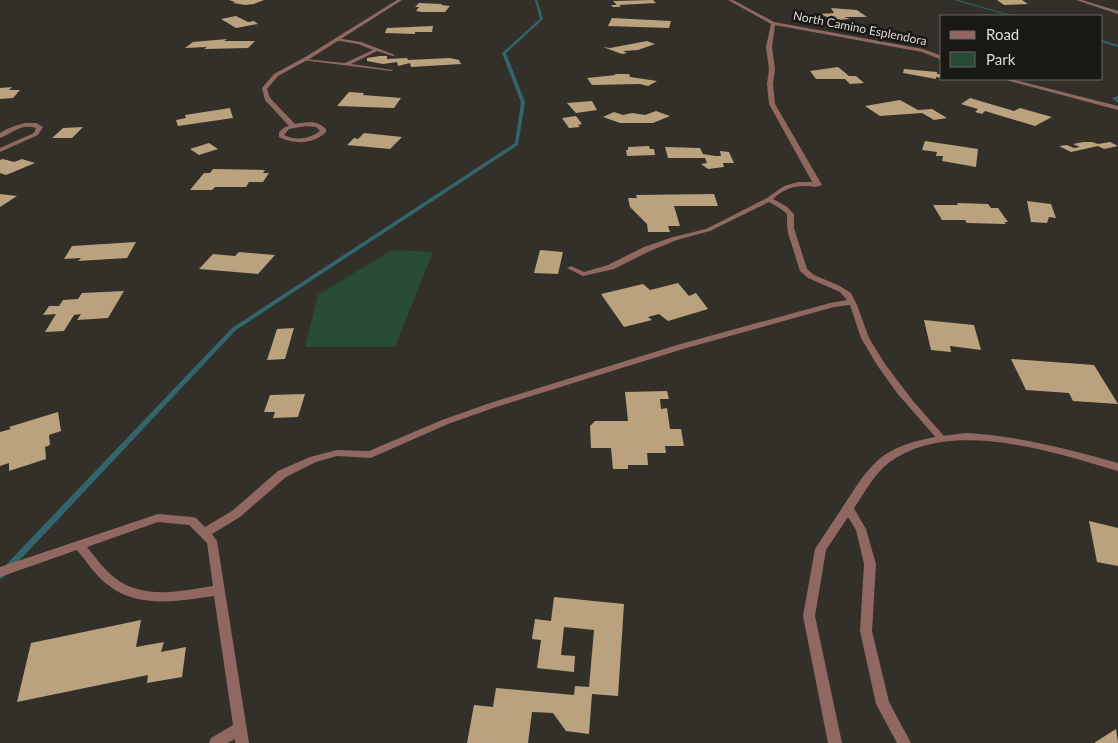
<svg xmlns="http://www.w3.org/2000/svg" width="1118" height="743" font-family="Lato,sans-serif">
<rect width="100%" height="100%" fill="#33302a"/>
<path fill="#284b35" d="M392,250L433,252L395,347H305L318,295Z"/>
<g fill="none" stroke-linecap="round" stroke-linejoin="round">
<path fill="#32666c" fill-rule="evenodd" d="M535,0H537L543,19L506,53L525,102L518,145L236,330L3,578L0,579V571L232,328L515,143L521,102L502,53L540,19Z
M954,0H958L1014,16H1011Z
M1102,40L1118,45V47L1102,42Z
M1118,96V98H1117L1118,100V103L1112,98Z"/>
</g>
<path fill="#bba27f" d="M229,0H264L254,4L245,5L233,3L235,2Z
M653,0L656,3L619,5L621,7H613L611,5H617L613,1Z
M997,0H1022L1028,4L1004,5Z
M419,3L442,4L441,5L450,6L445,12H422L416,11L419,7H415Z
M831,8L857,10L867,17H844L850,19L834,20L820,14L834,13Z
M236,16L248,22L254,21L258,24L236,28L221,19Z
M612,18L671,21L669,28L608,26Z
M433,26L432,32H415V34L385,33L387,28Z
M227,39L224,41H255L248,48L204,49L207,47L185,48L193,42Z
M647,41L655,44L638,50L623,51L627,53L622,54L603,47L610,48Z
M380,56H387V59L407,58L408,60L450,58L459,60L461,64L411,67L410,63L398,66L397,62L383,64L367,61V58Z
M838,67L849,76H856L864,83L850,84L845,79H816L810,71Z
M904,69L937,72V74H942V78L936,77V79L903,73Z
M614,74H629L630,77L657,81L648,86L640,84L592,85L587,78L616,75Z
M12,87L9,90H20L13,98L0,99V88Z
M349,92L364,93L363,95L401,98L394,108L337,106Z
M970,98L1014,111L1020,108L1052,117L1035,126L985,111L982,114L975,112L978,109L961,104Z
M900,100L918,110L932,109L947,118L934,120L922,113L880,116L865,106Z
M592,101L597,110L576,113L567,103Z
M230,108L233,118L178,126L176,120L186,118L185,115Z
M656,111L670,116L653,123H620L603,117L614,112L623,115L632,113L645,115Z
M576,116L582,124L578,125L580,127L569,128L562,118Z
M83,127L72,138H52L63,128Z
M364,133L402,137L390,149L347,145L354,138L358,139Z
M925,141L978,149L976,167L942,161L943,156H936L937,152L922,150Z
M1083,142H1092L1098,144L1110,142L1118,146L1104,149L1098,146L1071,152L1059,146L1067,145L1074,148L1080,147L1073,144Z
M209,143L218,149L199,155L190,149Z
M649,146L650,149H654L655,155L627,156L626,150H628V147Z
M665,147L700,148L703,154L715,156H721L720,151L729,152L734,163H723L724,167L708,169L701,164L707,163L705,158H668Z
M3,159L14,162L22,159L35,163L6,175L0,173V160Z
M213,169L265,170L263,173H269L263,182H249L246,187H215L212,190H190L204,173H210Z
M0,194L17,196L0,207Z
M714,194L718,206H674L680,226H668L670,232H648L647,224L630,207L628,198H637L636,195Z
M1027,201L1051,204L1056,218L1049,217L1047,223L1031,222Z
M957,203L988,204L991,208H998L1008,222H1004L1006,224L967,223L965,220H942L933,205H958Z
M136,242L127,258L78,261L81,258L64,259L72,246Z
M540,250L563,252L558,274L534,273Z
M239,252L275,255L258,274L199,269L213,254L235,256Z
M678,283L689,296L696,293L708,309L668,321L659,314L648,317L652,320L624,327L601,294L643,284L650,290Z
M124,291L108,318L77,320L81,314L74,315L64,331L45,332L56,314L43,315L49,306H59L63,300L78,299L82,293Z
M924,320L974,325L981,350L950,346L951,352L931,350Z
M294,328L285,359L267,360L277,329Z
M1011,359L1094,365L1118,404L1073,401L1069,393L1026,390Z
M667,391L669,399H660L661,409L667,408L670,429H681L684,446H665L666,453H647L648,465H628V469H613L611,448H591L590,426L595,421H628L625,392Z
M305,394L298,417L273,418L275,412H264L270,395Z
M58,412L61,431L49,435L50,445L45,447L46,459L9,471V463L0,466V432L11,429L9,427Z
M1089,521L1118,528V566L1097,562Z
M554,597L624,604L618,696L592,694L589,734L566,731L553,713L532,712L528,743H467L474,705L493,707L496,688L574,695L575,686L589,687L594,630L564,627L561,655L575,656L574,672L537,668L541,640L532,639L535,619L551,621Z
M141,620L136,647L164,642L161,652L186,647L182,677L147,683L148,675L17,702L31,643Z
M1116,729L1118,743H1094Z"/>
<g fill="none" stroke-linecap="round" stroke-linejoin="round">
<path fill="#906861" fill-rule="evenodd" d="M336,38L361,42L395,55L393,56L377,51L351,64L393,70L391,71L302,60L304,59L345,63L373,50L358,44L334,40Z
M798,182H811L821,185C816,188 811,186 805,186C792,186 782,190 773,199L786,206L794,214V228L807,269L814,275L840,286L851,293L857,305L869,338L885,364L913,401L944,436L946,438L944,440H938L897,393L877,365L861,338L850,305L834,307L683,349L496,407L448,424L373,457L370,458L337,456L316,462L286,477L240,517L212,534L217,541L249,743H235V739L228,743H209L211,738L233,725L214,596C179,601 138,609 108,585C96,576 87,562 77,550L0,577V567L158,514L192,517L196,518L205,527L232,511L278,471L310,457L337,450L369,451L442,420L490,403L677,345L830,303L847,300L840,292L808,278L800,271L788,233L787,225V214L781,209L769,202L710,231L677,240L650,251L614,269L583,276L567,268L571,266L584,272L608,265L644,247L673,237L706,229L767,198L784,186ZM158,522L189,525L207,543L213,586C182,591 143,600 115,578C104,570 96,558 87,547Z
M848,504L852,505L866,529L876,564L872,631L889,702L911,743H897L876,704L860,631L864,564L856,530L848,517L826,550L815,616L842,743H828L803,616L815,549L844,505Z"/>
<path fill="#906861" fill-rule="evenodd" d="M397,0H402L311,58L278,76L267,89L270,98L295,124C307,122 317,120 326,129V132C314,144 294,145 279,137V132L285,127L289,126L265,100L262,88L274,74L307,56ZM306,126L316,127L320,131C309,139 296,141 284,135L289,129Z
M728,0H733L774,22L923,49L942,56V60L922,52L775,25L772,47L775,69L773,84L775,104L822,185L815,187L769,104L767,84L769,69L766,47L771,24Z
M1076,0H1082L1118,11V14Z
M1002,79H1011L1118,106V110Z
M25,123H36L43,127L38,135L0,152V148L34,133L36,128C22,123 12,133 0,138V133C8,128 16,125 25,123Z
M967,433C1019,436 1068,449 1118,463V471C1051,452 948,416 886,465C872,477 863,496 852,511L848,513L844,511L842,508L844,505C854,490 863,474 876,462C899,440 938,436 967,433Z"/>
</g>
<g text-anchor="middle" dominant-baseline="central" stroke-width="5" stroke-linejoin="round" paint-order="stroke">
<g font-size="12" fill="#dfddd9" stroke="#1a1815">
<text transform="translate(860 28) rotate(11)">North Camino Esplendora</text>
</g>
</g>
<rect x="940" y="15" width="162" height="65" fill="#1a1815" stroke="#696763"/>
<rect x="950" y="31" width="25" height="8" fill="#906861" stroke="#696763"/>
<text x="986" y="40" font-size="15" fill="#dfddd9">Road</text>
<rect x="950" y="52" width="25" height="15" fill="#284b35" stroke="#696763"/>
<text x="986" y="65" font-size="15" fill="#dfddd9">Park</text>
</svg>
